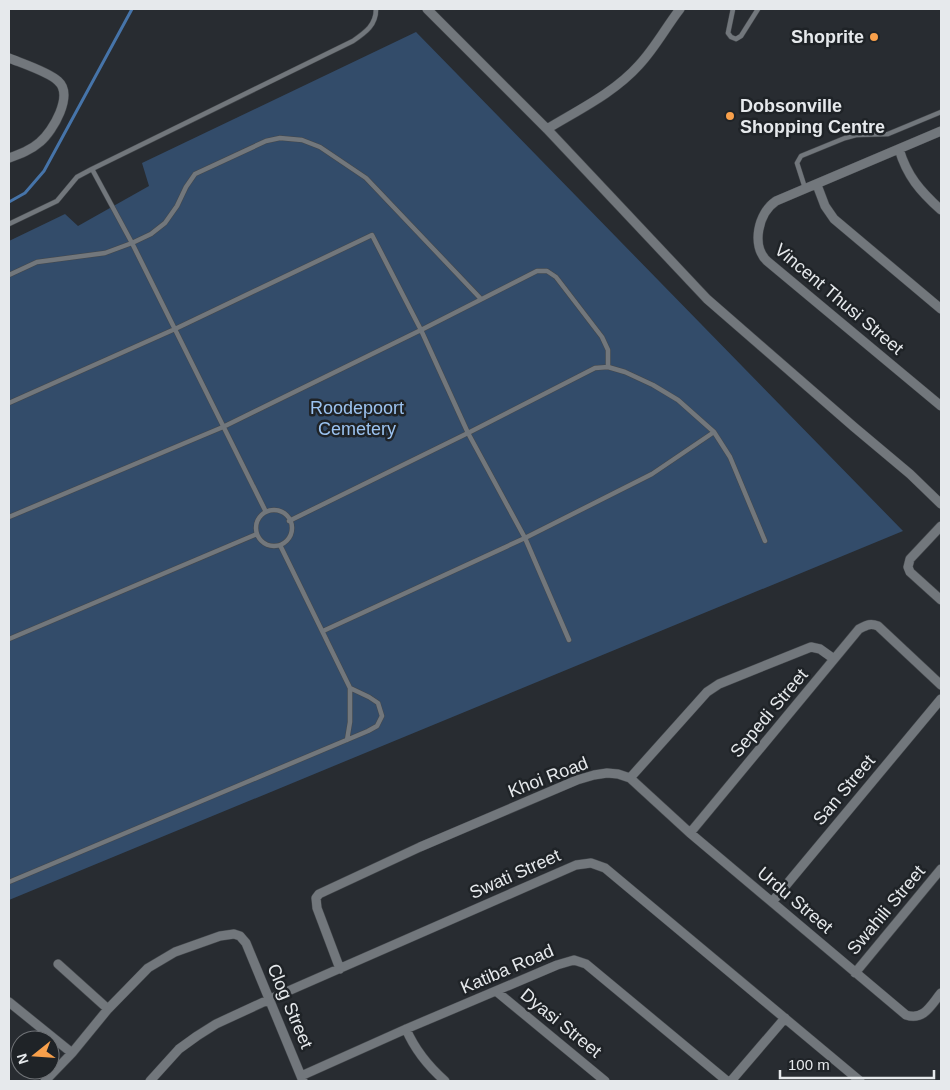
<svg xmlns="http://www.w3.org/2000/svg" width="950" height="1090" font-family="Helvetica,sans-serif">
<rect width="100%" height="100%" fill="#282c31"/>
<path fill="#334c6a" d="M416,32L903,531L9,900V241L65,214L78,226L149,186L142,163Z"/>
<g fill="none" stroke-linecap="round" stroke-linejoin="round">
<path stroke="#4674a9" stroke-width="3" d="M9,202L25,193L44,171L132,9"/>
<g stroke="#44484c" stroke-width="5.5">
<path id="lane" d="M733,9L728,33L731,37L736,39L741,36L758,9
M92,169L132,243L266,512
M805,188L797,163L801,156L845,138L856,135L888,134L941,112
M9,224L57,201L77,177L92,169L353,41C366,32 376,25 376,9
M9,275L37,262L105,253L132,243L151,234L165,223L177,206L186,187L195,174L266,141L280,138L302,140L320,147L366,178L481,299
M9,403L175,329L372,235L421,330L468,433L525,538L569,640
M256 528a18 18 0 1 1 36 0a18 18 0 1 1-36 0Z
M9,517L223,427L421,330L537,271H547L556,277L602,337L608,350V367
M289,521L468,433L595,368L608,367L625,372L653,385L678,400L714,432L730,457L765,541
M280,545L350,688V722L347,740
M323,631L525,538L652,474L714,432
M9,639L257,534
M9,882L368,731L377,726L382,716L378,703L369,697L350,688"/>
</g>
<g stroke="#44484c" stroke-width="10">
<path id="street" d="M427,9L547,129L707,299L854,427L910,474L941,504
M9,58C21,63 49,72 58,81C74,95 53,131 40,142C31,150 20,154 9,158
M547,129C578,110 614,93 639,65C655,48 666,27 680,9
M941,131L776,201C758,213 751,246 767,261L941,406
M899,149C907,176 920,191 941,210
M817,185L825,206L834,219L941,309
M941,526L910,559L908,567L910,572L941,600
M630,778L707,692L719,684L811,647L820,649L834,659
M690,833L859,629C867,625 870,623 878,626L941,685
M772,902L941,699
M58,964L108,1009
M340,969L317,908L316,898L319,894L420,847L577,780L594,775L607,773L618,774L630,778L690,833L906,1015C924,1021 931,1005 941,993
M855,973L941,869
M496,991L605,1081
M9,1002L72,1053
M406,1029C415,1050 428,1066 445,1081
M301,1076L406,1029L557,965L574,960L586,964L727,1081
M45,1081L72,1053L108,1009L148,968L175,952L220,936L234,934L240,936L246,943L303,1081
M150,1081L179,1049L197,1036L216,1024L270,999L576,865L591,863L605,868L860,1081
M731,1081L785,1018"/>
</g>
<use href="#lane" stroke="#72777c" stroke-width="4.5"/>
<use href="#street" stroke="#72777c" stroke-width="9"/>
</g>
<g fill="#f8a04b" stroke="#1f2327" stroke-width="2">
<circle cx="874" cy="37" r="5"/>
<circle cx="730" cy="116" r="5"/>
</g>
<g text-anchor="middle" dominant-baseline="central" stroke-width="5" stroke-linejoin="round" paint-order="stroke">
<g font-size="18" font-weight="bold" fill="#e6e9ec" stroke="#1f2327" text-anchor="end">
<text x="864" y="37">Shoprite</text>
<text x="740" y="106" text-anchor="start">Dobsonville<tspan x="740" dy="21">Shopping Centre</tspan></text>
</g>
<g font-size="18" fill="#e6e9ec" stroke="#1f2327">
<text transform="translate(839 299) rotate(40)">Vincent Thusi Street</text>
<text transform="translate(769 713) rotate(-50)">Sepedi Street</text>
<text transform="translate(548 777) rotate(-21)">Khoi Road</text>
<text transform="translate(844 790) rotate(-50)">San Street</text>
<text transform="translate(515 874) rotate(-24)">Swati Street</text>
<text transform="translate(795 900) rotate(40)">Urdu Street</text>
<text transform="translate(886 910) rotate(-50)">Swahili Street</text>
<text transform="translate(507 969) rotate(-23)">Katiba Road</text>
<text transform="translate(290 1006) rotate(67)">Clog Street</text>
<text transform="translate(561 1023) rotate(39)">Dyasi Street</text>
</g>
<g font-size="18" fill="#9cc3f0" stroke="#1f2327">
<text x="357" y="408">Roodepoort<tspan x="357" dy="21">Cemetery</tspan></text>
</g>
</g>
<rect width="950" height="1090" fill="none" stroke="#e6e9ec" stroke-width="20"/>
<g transform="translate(35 1055) rotate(253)"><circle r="24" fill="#1f2327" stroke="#6f7276"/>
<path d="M0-4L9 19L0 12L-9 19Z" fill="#f8a04b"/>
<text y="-8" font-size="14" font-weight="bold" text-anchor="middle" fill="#e6e9ec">N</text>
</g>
<path d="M780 1070v8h154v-8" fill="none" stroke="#e6e9ec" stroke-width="2.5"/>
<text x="788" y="1070" font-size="15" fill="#e6e9ec" stroke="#1f2327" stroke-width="4" paint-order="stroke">100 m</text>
</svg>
